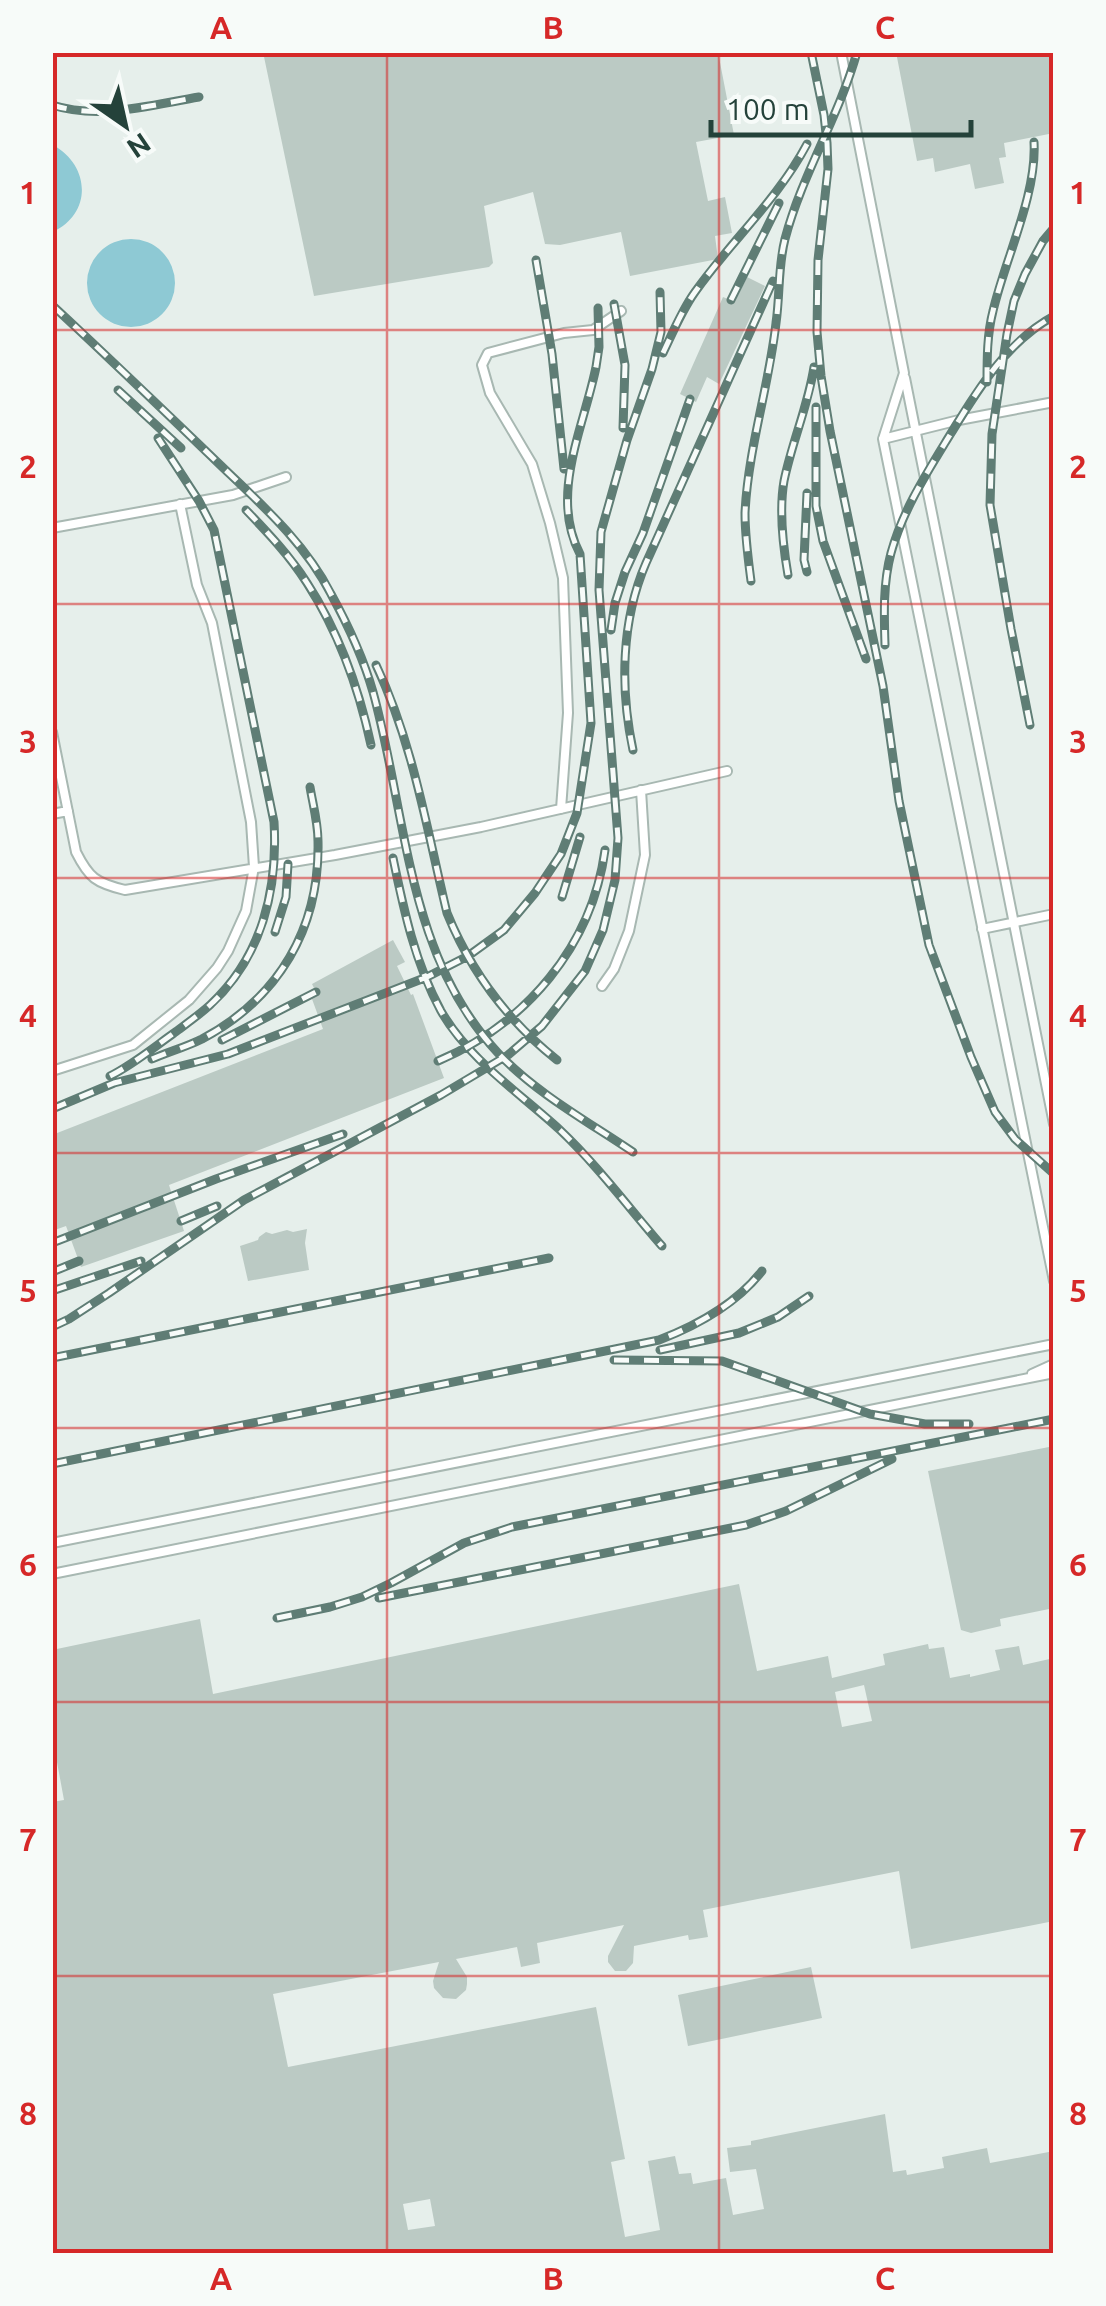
<svg xmlns="http://www.w3.org/2000/svg" width="1106" height="2306" font-family="Ubuntu,sans-serif">
<rect width="100%" height="100%" fill="#e6efeb"/>
<path fill="#8ec9d4" d="M53,145C90,165 93,213 53,232Z
M87 283a44 44 0 1 1 88 0a44 44 0 1 1-88 0Z"/>
<path fill="#bbcac4" fill-rule="evenodd" d="M263,52H718L734,135L696,142L708,201L725,197L732,233L715,236L718,259L630,276L621,232L560,245L545,244L533,192L484,206L493,263L489,267L314,296Z
M896,52H1054V133L1004,143L1006,157L999,158L1004,183L975,189L970,164L935,172L933,158L917,161Z
M747,277L765,286L719,384L707,377L696,402L680,394L723,297L735,302Z
M393,940L405,962L397,966L411,995L413,994L444,1078L169,1185L184,1231L81,1267L66,1226L52,1231V1135L323,1029L312,999L318,996L312,984Z
M307,1229L305,1243L309,1270L248,1281L240,1246L258,1240L259,1237L266,1232L272,1234L287,1230L293,1232Z
M1054,1446V1608L1000,1619L1001,1626L971,1633L961,1630L928,1471Z
M739,1584L757,1671L828,1656L832,1678L885,1665L883,1654L928,1644L929,1649L944,1647L950,1678L970,1674V1677L1000,1670L995,1650L1019,1646L1023,1665L1054,1658V1921L911,1949L899,1871L703,1910L708,1937L689,1940L688,1935L634,1946L633,1963L626,1971H615L608,1962V1956L624,1925L537,1943L540,1963L521,1967L517,1947L456,1959L467,1977V1984L466,1990L456,1999L443,1998L434,1988L433,1981L439,1962L273,1994L288,2067L596,2007L625,2159L611,2162L625,2237L660,2230L648,2161L675,2156L679,2174L691,2173L693,2184L726,2178L733,2215L764,2209L756,2169L730,2172L727,2148L751,2145V2141L885,2114L893,2172L906,2170L907,2175L944,2168L942,2157L987,2148L990,2163L1054,2151V2254H52V1802L64,1800L52,1735V1650L200,1619L213,1694ZM864,1685L872,1721L842,1727L835,1692ZM430,2199L435,2226L408,2230L403,2204Z
M811,1967L822,2018L688,2046L678,1995Z"/>
<g fill="none" stroke-linecap="round" stroke-linejoin="round">
<g stroke="#a8b8b2" stroke-width="12">
<path id="service" d="M841,52L904,373L883,439L1054,1281
M905,378L1054,1124
M883,439L959,420L1054,402
M52,528L233,495L286,477
M52,732L76,852C89,878 96,883 125,890L335,855L481,827L727,771
M561,809L568,713L563,578L550,523L532,464L490,393L482,365L488,353L564,333L593,330L621,311
M52,814L68,811
M982,929L1054,914
M602,986L614,969L629,931L645,855L641,790
M52,1071L133,1045L189,1000L217,968L228,951L246,911L254,867L251,822L212,623L197,585L180,504
M1032,1374L1054,1364
M52,1543L1054,1344
M52,1574L1054,1373"/>
</g>
<use href="#service" stroke="#fff" stroke-width="8"/>
<g stroke="#5f7d75" stroke-width="9">
<path id="rail" d="M811,52L824,115L827,143L828,169L818,260L817,332L821,376L830,431L883,686L899,801L929,945L971,1057L995,1112L1015,1139L1054,1174
M52,105C100,120 151,105 199,97
M536,260L552,354L564,469
M731,300L779,203
M614,304L625,365L623,428
M52,305C106,355 159,406 212,457C255,499 303,539 331,594C348,625 363,657 373,692C407,815 406,954 498,1053C536,1093 587,1121 633,1152
M663,353C673,332 682,310 695,292C731,241 778,199 807,144
M987,382C987,359 987,334 993,311C1005,259 1037,195 1034,142
M118,390L181,448
M816,407V506L823,541L866,659
M807,493L804,560L807,572
M246,510C268,533 290,556 307,583C338,631 359,689 371,745
M788,575C783,546 779,510 784,481C792,442 808,406 814,367
M751,581C748,558 745,536 745,513C748,449 769,386 776,323C780,295 778,266 785,239C802,174 839,117 857,52
M611,630L615,603L625,572L643,533L690,399
M885,645C884,614 883,583 891,553C902,513 923,479 945,443C974,396 1004,343 1054,316
M376,665C413,743 427,830 447,913C471,972 508,1021 557,1060
M1030,725L1011,629L990,505L992,434L1007,334L1014,301L1025,274L1043,241L1054,228
M633,750C620,689 621,621 646,563L773,281
M393,858C404,911 415,963 441,1011C469,1060 520,1093 560,1130C597,1165 629,1208 662,1246
M562,897L580,837
M275,932L286,897L288,864
M222,1040L316,992
M152,1059C168,1052 186,1047 202,1039C279,998 320,928 318,841C318,823 313,805 310,787
M438,1061C526,1024 592,946 605,850
M110,1076C132,1065 153,1048 174,1033C186,1024 199,1015 210,1005C262,957 278,890 274,822L214,530L199,501L158,438
M52,1109L114,1083L228,1054L427,977L468,956L504,930L535,893L561,854L577,813L591,723L580,554C549,495 584,427 596,367L599,347L598,308
M181,1221L217,1206
M52,1243L216,1179L343,1134
M52,1272L79,1261
M52,1291L141,1261
M52,1327L69,1319L109,1293L244,1200L441,1095L508,1055L542,1026L585,971L603,930L615,880L618,838L599,590L601,532L627,440L652,369L661,332L660,292
M660,1350L739,1333L778,1317L809,1296
M52,1358L549,1258
M614,1360L722,1361L870,1414L925,1424H969
M52,1464L659,1340C698,1325 736,1304 762,1271
M379,1598L746,1525L786,1511L892,1459
M277,1618L330,1607L362,1597L391,1583L464,1543L512,1527L1054,1419"/>
</g>
<use href="#rail" stroke="#f7fbf9" stroke-width="5" stroke-dasharray="15" stroke-linecap="butt"/>
</g>
<path fill="none" stroke="#d62828" stroke-width="2.5" stroke-opacity="0.55" d="M387,52V2254M719,52V2254M52,330H1054M52,604H1054M52,878H1054M52,1153H1054M52,1428H1054M52,1702H1054M52,1976H1054"/>
<rect width="1106" height="2306" fill="none" stroke="#f7fbf9" stroke-width="110"/>
<g transform="translate(125 125) rotate(146)" stroke="#f7fbf9" stroke-width="8" paint-order="stroke">
<path d="M0-8L18 38L0 25L-18 38Z" fill="#24423a"/>
<text y="-15" font-size="28" font-weight="bold" text-anchor="middle" fill="#24423a">N</text>
</g>
<path d="M711 120v15h260v-15" fill="none" stroke="#24423a" stroke-width="5"/>
<text x="726" y="120" font-size="30" fill="#24423a" stroke="#f7fbf9" stroke-width="8" paint-order="stroke">100 m</text>
<rect x="55" y="55" width="996" height="2196" fill="none" stroke="#d62828" stroke-width="4"/>
<g font-size="32" text-anchor="middle" font-weight="bold" fill="#d62828">
<text x="221" y="39">A</text>
<text x="553" y="39">B</text>
<text x="885" y="39">C</text>
<text x="28" y="204">1</text>
<text x="1078" y="204">1</text>
<text x="28" y="478">2</text>
<text x="1078" y="478">2</text>
<text x="28" y="753">3</text>
<text x="1078" y="753">3</text>
<text x="28" y="1027">4</text>
<text x="1078" y="1027">4</text>
<text x="28" y="1302">5</text>
<text x="1078" y="1302">5</text>
<text x="28" y="1576">6</text>
<text x="1078" y="1576">6</text>
<text x="28" y="1851">7</text>
<text x="1078" y="1851">7</text>
<text x="28" y="2125">8</text>
<text x="1078" y="2125">8</text>
<text x="221" y="2290">A</text>
<text x="553" y="2290">B</text>
<text x="885" y="2290">C</text>
</g>
</svg>
